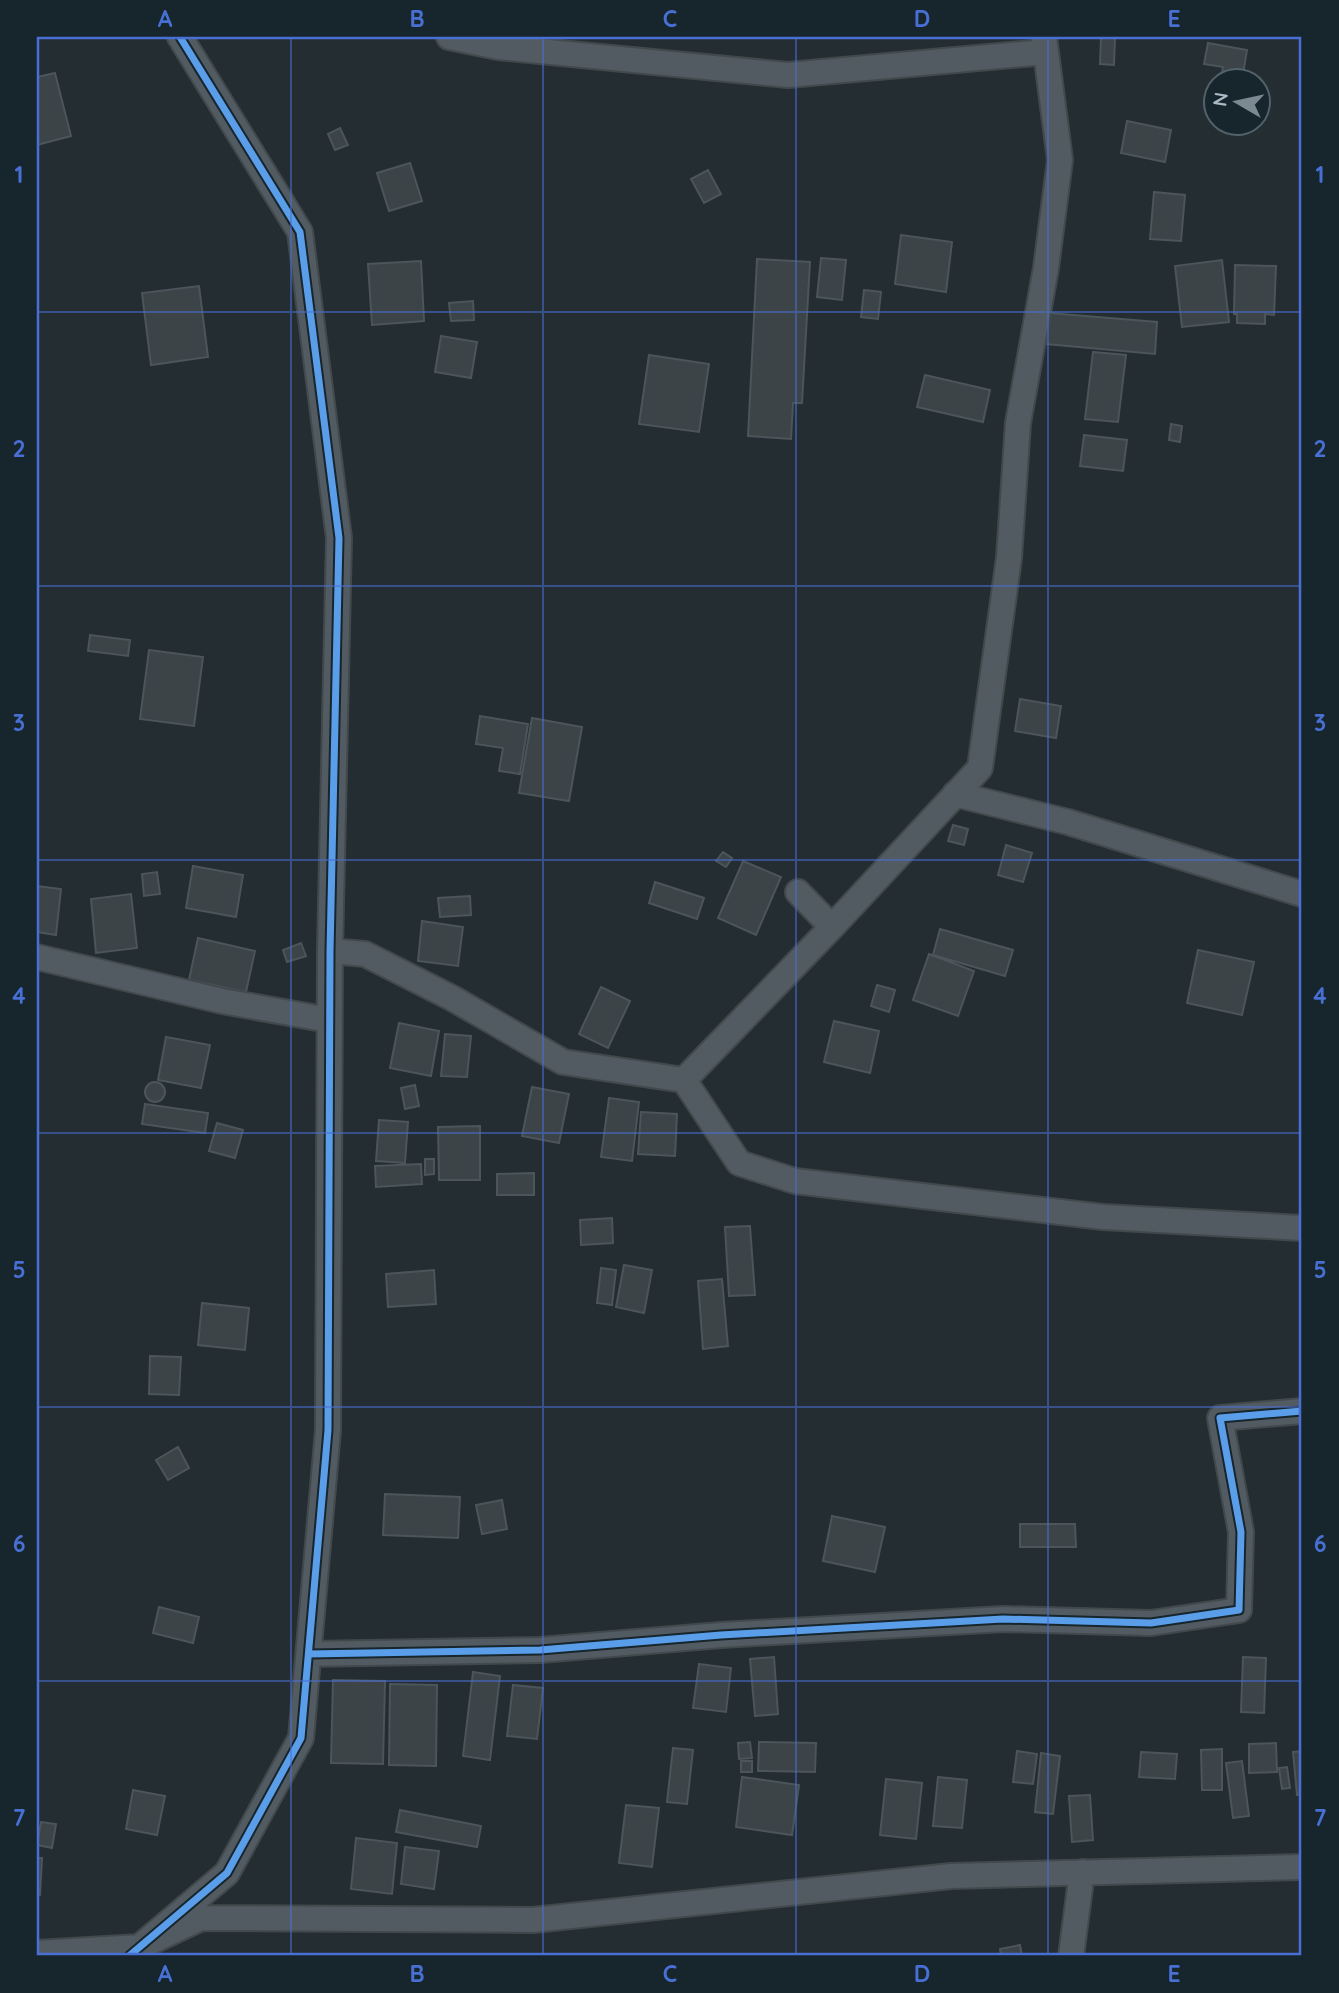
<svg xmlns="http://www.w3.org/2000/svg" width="1339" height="1993" font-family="Quicksand,sans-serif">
<rect width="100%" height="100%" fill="#242d32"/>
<path fill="#3c4448" stroke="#4b555a" stroke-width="2" d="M1101,37H1115L1114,65L1100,64Z
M1208,43L1247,50L1242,80H1221L1223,67L1204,64Z
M55,73L71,136L37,145V77Z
M1127,121L1171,130L1165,162L1121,153Z
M340,128L348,145L335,150L328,134Z
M410,163L422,201L389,211L377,173Z
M708,170L721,194L704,203L691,179Z
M1154,192L1185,195L1181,241L1150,239Z
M901,235L952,242L946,292L895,284Z
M821,258L846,260L842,300L817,297Z
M757,259L810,262L802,403H793L791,439L748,436Z
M1222,260L1229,322L1182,327L1175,266Z
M421,261L424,321L372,325L368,264Z
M1235,265L1276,266L1274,315L1265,314V324L1237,323V314H1234Z
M199,286L208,357L151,365L142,293Z
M864,290L881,292L878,319L861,317Z
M473,301L474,320L451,321L449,303Z
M1049,313L1157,322L1155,354L1046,344Z
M441,336L477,342L471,378L435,372Z
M1093,352L1126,355L1118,422L1085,419Z
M649,355L709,364L699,432L639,424Z
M925,375L990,390L983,422L917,407Z
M1171,424L1182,426L1180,442L1169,440Z
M1084,435L1127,440L1123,471L1080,466Z
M90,635L130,640L128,656L88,651Z
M149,650L203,657L194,726L140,719Z
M1020,699L1061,706L1056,738L1015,731Z
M480,716L528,724L520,774L499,771L503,748L476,744Z
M532,718L582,727L569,801L519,793Z
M953,825L968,829L964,845L948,841Z
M1006,845L1032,853L1023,882L998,875Z
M723,852L732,858L726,867L716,861Z
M743,861L781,877L756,935L718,918Z
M193,866L243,875L236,917L186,908Z
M157,872L160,894L144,896L142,874Z
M655,882L704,898L697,919L649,903Z
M37,886L61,889L56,935L37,932Z
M131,894L137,948L96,953L91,899Z
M470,896L471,915L440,917L438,898Z
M422,921L463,927L458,966L418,961Z
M940,929L1013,950L1005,976L933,955Z
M198,938L255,951L246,992L189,980Z
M301,943L306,956L287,962L283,950Z
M1198,950L1254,962L1242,1015L1187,1003Z
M929,954L974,971L958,1016L913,1000Z
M877,985L895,990L889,1012L871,1006Z
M601,987L630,1001L608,1048L579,1034Z
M834,1021L879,1031L870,1073L824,1062Z
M399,1023L439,1031L431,1076L390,1068Z
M445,1034L471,1036L467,1077L441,1076Z
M166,1037L210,1045L201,1088L158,1080Z
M145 1092a10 10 0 1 1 20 0a10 10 0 1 1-20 0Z
M415,1085L419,1106L405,1109L401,1088Z
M532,1087L569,1094L559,1143L522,1136Z
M609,1098L639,1102L632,1161L601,1157Z
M145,1104L208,1113L205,1133L142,1124Z
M641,1112L677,1114L675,1156L638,1154Z
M379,1120L408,1122L405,1163L376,1161Z
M217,1123L243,1130L235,1158L209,1151Z
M480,1126V1180H439L438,1127Z
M425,1159H434V1174L425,1175Z
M421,1164L422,1184L376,1187L375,1166Z
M534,1173V1195H497V1174Z
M612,1218L613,1243L581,1245L580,1220Z
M750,1226L755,1295L729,1296L725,1227Z
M624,1265L652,1270L644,1313L616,1307Z
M601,1268L616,1270L612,1305L597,1303Z
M434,1270L436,1304L388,1307L386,1274Z
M722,1279L728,1346L703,1349L698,1281Z
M202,1303L249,1308L245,1350L198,1345Z
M150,1356L181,1357L179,1395L149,1394Z
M178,1447L189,1468L168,1480L156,1460Z
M385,1494L460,1497L458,1538L383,1535Z
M502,1500L507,1529L482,1534L476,1505Z
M832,1516L885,1527L875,1572L823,1561Z
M1020,1524H1075L1076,1547H1020Z
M159,1607L199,1617L193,1643L153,1633Z
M774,1657L778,1714L755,1716L750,1659Z
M1243,1657L1266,1658L1264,1713L1241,1712Z
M699,1664L731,1668L726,1712L693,1708Z
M473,1672L500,1676L490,1760L463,1756Z
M333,1680L385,1681L383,1764L331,1763Z
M390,1684L437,1685L436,1766L389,1765Z
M513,1685L543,1688L537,1739L507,1736Z
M750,1742L752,1758L739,1759L738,1743Z
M759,1742L816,1743L815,1772L758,1771Z
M1276,1743L1277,1772L1249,1773V1744Z
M673,1748L693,1750L687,1804L667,1802Z
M1222,1749V1790H1202L1201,1750Z
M1017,1751L1037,1754L1033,1784L1013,1782Z
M1302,1751V1794L1297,1795L1293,1752Z
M1141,1752L1177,1754L1175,1779L1139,1777Z
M1041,1753L1060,1756L1053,1814L1035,1812Z
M741,1761H752V1772H741Z
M1242,1761L1249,1816L1233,1818L1226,1763Z
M1287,1767L1290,1788L1282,1789L1279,1768Z
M742,1777L799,1785L792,1835L736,1827Z
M938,1777L967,1780L962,1828L933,1826Z
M886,1779L922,1783L916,1839L880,1835Z
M133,1790L165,1796L157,1835L126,1829Z
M1090,1795L1093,1840L1072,1842L1069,1796Z
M626,1805L659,1808L652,1867L619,1863Z
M400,1810L481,1826L477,1847L396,1832Z
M41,1822L56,1824L52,1848L37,1845Z
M356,1838L397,1843L392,1894L351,1889Z
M405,1847L439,1851L434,1889L401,1884Z
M37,1858H42L40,1895H37Z
M1020,1945L1022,1956H1001L1000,1949Z"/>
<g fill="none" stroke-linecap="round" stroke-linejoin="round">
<g stroke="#42494d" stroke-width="28">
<path id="minor" d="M449,37L498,47L788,75L1045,52
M955,794L1068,822L1302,894
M798,892L832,927L980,768L1009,558L1018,423L1046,268L1060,160L1044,37
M330,951L365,954L452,998L563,1062L684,1080L832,927
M37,957L222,1001L329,1020
M684,1080L739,1163L795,1181L1103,1217L1302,1228
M309,1654L540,1650L721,1635L1003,1619L1151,1623L1239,1610L1241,1532L1220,1418L1302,1411
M37,1953L140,1947L201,1918L533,1920L951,1876L1302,1867
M129,1956L227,1873L301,1738L328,1430L330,951L339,538L300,232L180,37
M1071,1956L1082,1872"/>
</g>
<use href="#minor" stroke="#525b61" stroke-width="24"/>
<g stroke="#17252d" stroke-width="11">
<path id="cycleway" d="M309,1654L540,1650L721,1635L1003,1619L1151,1623L1239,1610L1241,1532L1220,1418L1302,1411
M129,1956L227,1873L301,1738L328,1430L330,951L339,538L300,232L180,37"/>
</g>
<use href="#cycleway" stroke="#5a9eea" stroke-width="7"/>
</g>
<path fill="none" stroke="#486fd3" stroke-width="2" stroke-opacity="0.55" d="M291,37V1956M543,37V1956M796,37V1956M1048,37V1956M37,312H1302M37,586H1302M37,860H1302M37,1133H1302M37,1407H1302M37,1681H1302"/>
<rect width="1339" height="1993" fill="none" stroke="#17252d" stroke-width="77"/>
<g transform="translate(1237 102) rotate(279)"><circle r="33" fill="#17252d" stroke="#52616a" stroke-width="2"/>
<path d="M0-5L12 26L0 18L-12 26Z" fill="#7c8992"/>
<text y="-10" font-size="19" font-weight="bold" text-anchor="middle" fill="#abbbc6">N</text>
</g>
<rect x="38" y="38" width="1262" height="1916" fill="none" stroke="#486fd3" stroke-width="2.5"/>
<g font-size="23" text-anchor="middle" font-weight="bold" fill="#486fd3">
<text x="165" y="27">A</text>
<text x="417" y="27">B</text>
<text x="670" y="27">C</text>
<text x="922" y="27">D</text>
<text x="1174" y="27">E</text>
<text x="19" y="183">1</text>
<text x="1320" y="183">1</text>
<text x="19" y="457">2</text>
<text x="1320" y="457">2</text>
<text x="19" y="731">3</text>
<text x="1320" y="731">3</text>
<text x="19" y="1004">4</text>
<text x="1320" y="1004">4</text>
<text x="19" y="1278">5</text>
<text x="1320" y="1278">5</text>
<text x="19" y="1552">6</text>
<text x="1320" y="1552">6</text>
<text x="19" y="1826">7</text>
<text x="1320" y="1826">7</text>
<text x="165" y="1982">A</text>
<text x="417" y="1982">B</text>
<text x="670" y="1982">C</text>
<text x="922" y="1982">D</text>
<text x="1174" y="1982">E</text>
</g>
</svg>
